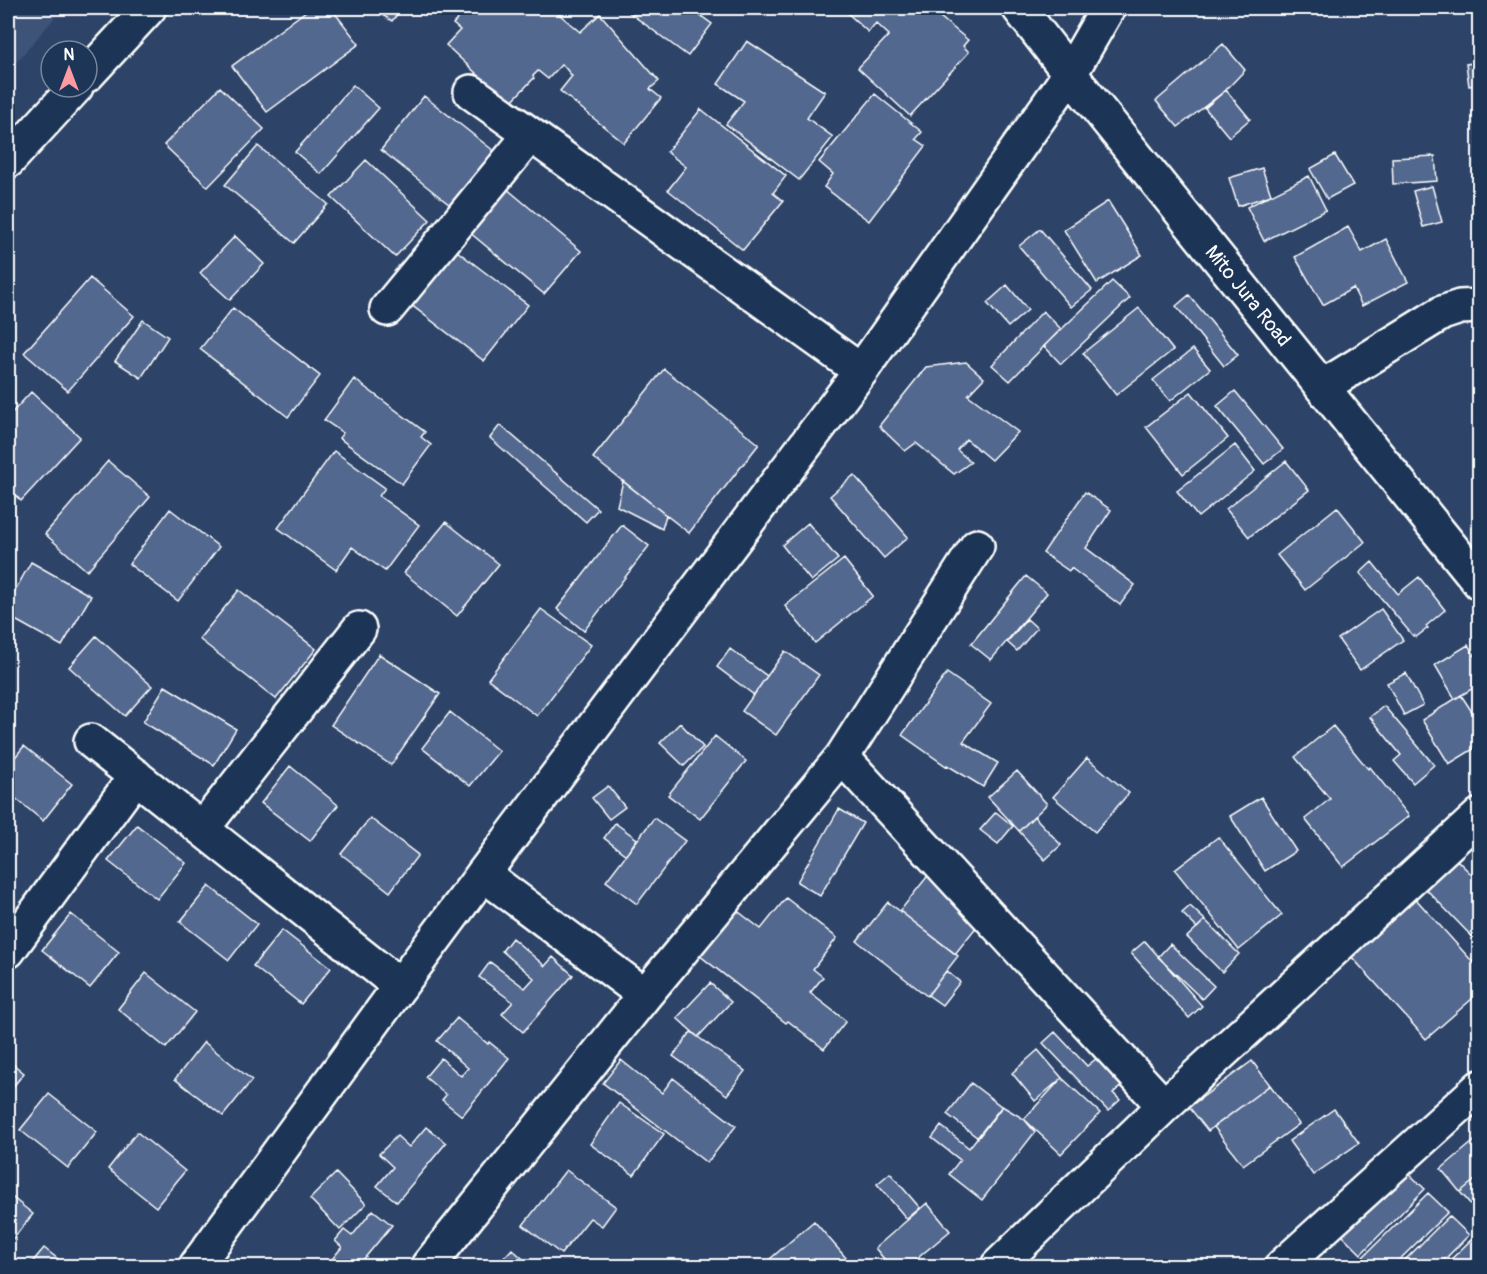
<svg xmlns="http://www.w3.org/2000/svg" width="1487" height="1274" font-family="Pangolin,sans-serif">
<rect width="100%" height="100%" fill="#2d4468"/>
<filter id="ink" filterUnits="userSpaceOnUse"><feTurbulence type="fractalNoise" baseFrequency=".0167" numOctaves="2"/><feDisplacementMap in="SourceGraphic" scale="12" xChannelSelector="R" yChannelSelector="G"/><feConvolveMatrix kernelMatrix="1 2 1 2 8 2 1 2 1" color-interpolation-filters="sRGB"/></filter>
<g filter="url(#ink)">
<path fill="#3c5377" d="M8,8H63L8,72Z"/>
<path fill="#52688f" stroke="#fff" stroke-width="1.5" d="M310,8H331L359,44L267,112L232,66Z
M371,8H402L392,21Z
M468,8H552L580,32L600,14L659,81L650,89L661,98L624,143L560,91L572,76L562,64L548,79L538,71L533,76L534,78L509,104L446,45L460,30L453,24Z
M623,8H690L712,24L688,56Z
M842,8H929L968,40L963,46L969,52L910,116L858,68L889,35L876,23L868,32Z
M747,41L825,92L807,118L833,137L799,180L726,124L744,101L718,84Z
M1223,44L1245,70L1226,90L1178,127L1156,101Z
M1480,62V85L1469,86L1466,64Z
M353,85L379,108L321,174L295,152Z
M220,87L264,129L208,187L164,145Z
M1226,90L1250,119L1229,137L1205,108Z
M875,94L922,132L916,139L926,146L869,221L824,187L833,174L819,162Z
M424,96L499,155L455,209L381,150Z
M701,109L786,176L773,193L783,201L743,250L668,190L686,167L667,152Z
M258,146L328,204L294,243L225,185Z
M1335,155L1353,185L1327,199L1310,169Z
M1435,156L1437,181L1393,184L1392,158Z
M366,160L430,220L395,257L331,197Z
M1262,168L1271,195L1238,206L1229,178Z
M1309,176L1326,210L1264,241L1247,207Z
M1432,186L1442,222L1423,227L1413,191Z
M506,188L581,251L544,294L469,232Z
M1108,201L1142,255L1097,283L1064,230Z
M1348,227L1362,252L1386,239L1408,282L1362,306L1353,288L1323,305L1295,257Z
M1040,229L1092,290L1071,307L1019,246Z
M235,236L264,264L230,300L200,273Z
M453,248L528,305L484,361L410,304Z
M90,278L134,316L68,391L24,353Z
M1112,281L1130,298L1061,364L1044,346Z
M1007,285L1028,310L1008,327L987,303Z
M1189,295L1238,355L1224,366L1176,306Z
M233,308L320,376L288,417L200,349Z
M1139,308L1173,350L1116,395L1083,353Z
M1043,311L1061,329L1010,381L992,365Z
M143,320L168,337L141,378L115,361Z
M1193,349L1210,369L1170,401L1153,380Z
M966,362L984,378L968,395L1018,432L991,460L966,439L957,450L971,462L954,474L916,443L905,451L879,426L926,367Z
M664,369L759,444L689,533L593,458Z
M354,379L425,432L421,437L431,445L402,484L339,438L343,433L324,420Z
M1235,391L1283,449L1264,464L1217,406Z
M31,392L80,437L21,501L8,488V417Z
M1191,392L1228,438L1183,474L1146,427Z
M500,425L598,509L586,522L490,438Z
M1235,445L1255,471L1198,517L1177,491Z
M334,451L385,488L379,496L419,525L385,571L352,547L336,570L278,528Z
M108,461L150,497L87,571L45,534Z
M1286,461L1309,490L1249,537L1226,509Z
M854,475L908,537L884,558L830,496Z
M623,481L666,515L662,529L617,506Z
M1085,492L1111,510L1086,548L1135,585L1120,605L1071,568L1069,571L1043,553Z
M1337,507L1365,542L1305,590L1277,555Z
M170,509L219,547L178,601L129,564Z
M446,522L499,564L457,616L404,573Z
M808,523L838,559L811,581L782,545Z
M622,525L649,546L584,631L557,609Z
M844,559L873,596L815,643L785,606Z
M31,562L91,596L62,646L8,616V603Z
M1372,562L1398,594L1419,577L1445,610L1426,626L1428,628L1416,637L1414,635L1413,636L1360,573Z
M1026,576L1047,593L991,660L971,644Z
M239,590L316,649L276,699L199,639Z
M541,609L591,645L537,716L488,679Z
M1381,609L1403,640L1360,670L1338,639Z
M1027,619L1037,628L1017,651L1007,642Z
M96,636L152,686L125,716L69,667Z
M1468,645L1480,663V684L1455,699L1435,665Z
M730,649L767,676L754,695L717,667Z
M785,651L819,675L776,735L742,711Z
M379,654L440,694L391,765L331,725Z
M947,673L991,704L963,742L998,763L983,787L947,765L946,766L902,735Z
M1406,673L1423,705L1404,715L1387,683Z
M165,686L236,729L214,765L143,722Z
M1461,695L1480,724V745L1449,764L1422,720Z
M1384,706L1434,765L1413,783L1394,761L1401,755L1370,717Z
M450,712L499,751L470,786L422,748Z
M680,723L703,747L684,766L660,743Z
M1333,726L1368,769L1370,767L1409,816L1343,867L1305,819L1330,799L1295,757Z
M715,736L746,761L700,819L668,795Z
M24,746L72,784L43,821L8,792V766Z
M1087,758L1129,793L1095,832L1053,797Z
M290,766L338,805L310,841L261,803Z
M1017,771L1047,804L1019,831L988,797Z
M608,786L625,807L609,819L592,798Z
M1261,797L1296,851L1265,871L1230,816Z
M839,809L863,823L820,896L797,882Z
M996,812L1013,826L998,844L980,830Z
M1034,816L1061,845L1045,860L1019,831Z
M370,818L418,855L390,892L341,854Z
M654,818L685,841L637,904L606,881Z
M615,823L637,839L626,855L604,838Z
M137,825L186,863L157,899L108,861Z
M1218,837L1282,915L1239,950L1175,870Z
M1457,860L1480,883V945L1426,889Z
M930,873L985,916L955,954L900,911Z
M209,886L257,924L229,960L180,922Z
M1414,897L1480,970V992L1426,1039L1350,955Z
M786,898L837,938L813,969L823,977L810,993L846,1021L824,1049L788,1021L786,1023L699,955L735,909L761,929Z
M888,902L958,956L927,996L857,941Z
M1190,906L1205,920L1197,928L1182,913Z
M71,914L119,952L90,988L42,950Z
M1205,920L1239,954L1222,972L1187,937Z
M282,930L331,968L301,1004L253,966Z
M512,938L545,966L553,957L573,975L523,1032L502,1014L513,1002L479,977L490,962L525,988L534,978L502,951Z
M1145,941L1202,1006L1189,1018L1131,953Z
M1170,944L1214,986L1202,999L1158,957Z
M946,971L960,982L942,1005L928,995Z
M146,973L195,1012L166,1048L118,1009Z
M710,983L731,1002L698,1037L677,1018Z
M457,1018L488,1044L489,1042L509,1058L462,1116L442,1100L446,1095L425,1077L441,1058L461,1076L468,1068L437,1041Z
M691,1032L745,1071L727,1095L673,1056Z
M1055,1032L1087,1066L1106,1051L1130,1079L1113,1093L1120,1100L1108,1111L1043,1043Z
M204,1042L252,1080L223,1116L175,1079Z
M1038,1050L1062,1078L1035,1101L1012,1073Z
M8,1060L24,1073L8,1093Z
M621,1060L662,1093L673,1078L736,1126L707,1163L603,1083Z
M1252,1061L1270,1085L1208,1131L1189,1107Z
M1062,1078L1100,1113L1061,1154L1024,1119Z
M971,1083L1002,1107L978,1138L947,1114Z
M1270,1085L1299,1124L1243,1165L1214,1127Z
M49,1094L97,1132L68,1168L20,1130Z
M619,1103L664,1134L634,1175L590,1144Z
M1002,1106L1024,1119L1035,1132L982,1200L949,1174L960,1160L932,1138L941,1126L969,1148Z
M1334,1109L1359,1143L1313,1175L1289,1141Z
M426,1127L446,1143L397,1202L377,1186L393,1167L379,1154L397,1136L409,1147Z
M137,1132L185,1171L156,1207L108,1169Z
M1480,1136V1176L1460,1192L1441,1169Z
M566,1170L616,1207L602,1226L590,1218L561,1254L523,1225Z
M1405,1170L1425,1189L1361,1254L1341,1234Z
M336,1173L366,1204L340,1230L310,1199Z
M890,1173L920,1208L907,1219L877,1184Z
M1480,1176V1215L1460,1192Z
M1428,1193L1448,1212L1393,1266H1372L1363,1257Z
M8,1194L33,1214L8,1245Z
M927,1203L950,1231L908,1266H890L875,1248Z
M373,1210L392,1225L358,1266H331L328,1264L342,1247L335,1241L344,1230L352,1236Z
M1449,1216L1469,1235L1438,1266H1399Z
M814,1221L853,1266H777L770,1259Z
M1473,1238L1480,1244V1266H1444Z
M44,1248L67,1266H29Z
M512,1249L531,1266H496Z"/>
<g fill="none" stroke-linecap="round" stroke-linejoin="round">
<g stroke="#fff" stroke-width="38">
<path id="minor" d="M1070,74L1108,8
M471,92L861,371
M387,309L530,135
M1322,387L1442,313L1460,307L1480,306
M91,741L400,986
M842,757L1164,1106
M202,829L359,629
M483,874L645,995
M8,951L136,776
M428,1266L645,995L842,757L977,546
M998,1266L1164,1106L1480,815
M1282,1266L1480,1087"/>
</g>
<g stroke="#fff" stroke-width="38">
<path id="tertiary" d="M196,1266L400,986L483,874L861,371L1070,74"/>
</g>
<g stroke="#fff" stroke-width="38">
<path id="secondary" d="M1019,8L1070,74L1480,583
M87,75L149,8
M8,161L76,87"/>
</g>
<use href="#minor" stroke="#1d3557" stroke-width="33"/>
<use href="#tertiary" stroke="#1d3557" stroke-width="33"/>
<use href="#secondary" stroke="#1d3557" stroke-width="33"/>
</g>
</g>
<g text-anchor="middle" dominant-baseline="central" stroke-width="4.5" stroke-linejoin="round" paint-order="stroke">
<g font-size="20" fill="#fff" stroke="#1d3557">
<text transform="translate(1248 296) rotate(51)">Mito Jura Road</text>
</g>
</g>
<rect width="1487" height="1274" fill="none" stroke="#1d3557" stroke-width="30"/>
<rect x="15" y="15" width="1457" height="1244" fill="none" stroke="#fff" stroke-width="2" filter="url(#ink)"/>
<g transform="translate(69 69)"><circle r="28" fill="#1d3557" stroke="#77869a" stroke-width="1.5"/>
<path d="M0-4.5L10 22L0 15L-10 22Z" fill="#ff9aa2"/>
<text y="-9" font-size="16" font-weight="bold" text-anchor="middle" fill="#ffffff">N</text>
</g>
</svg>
